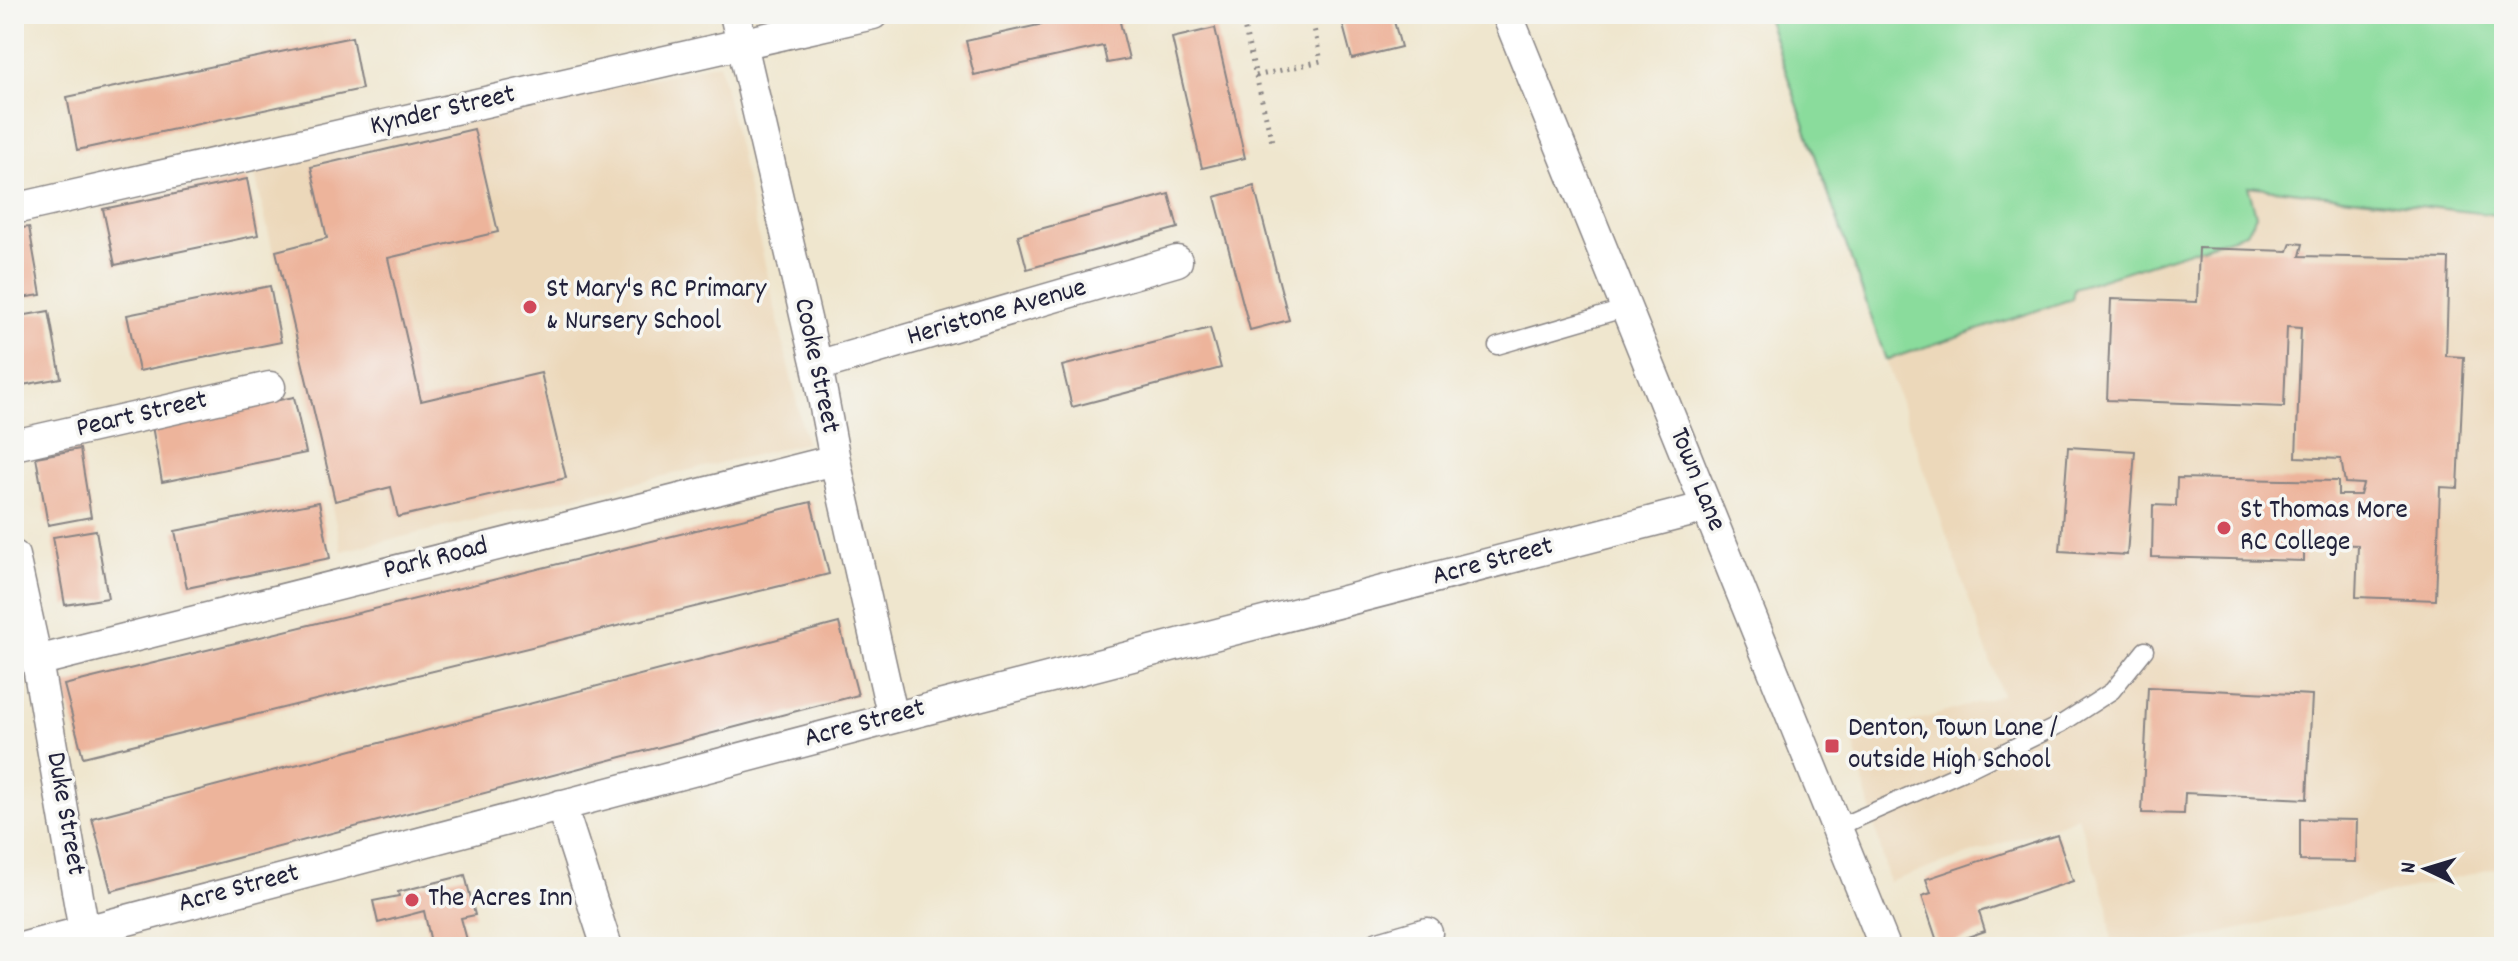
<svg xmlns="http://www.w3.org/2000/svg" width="2518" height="961" font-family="Dekko,sans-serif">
<rect width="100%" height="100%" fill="#f6f6f2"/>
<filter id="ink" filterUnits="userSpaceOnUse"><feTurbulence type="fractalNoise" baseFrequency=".0125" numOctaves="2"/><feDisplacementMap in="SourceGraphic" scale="16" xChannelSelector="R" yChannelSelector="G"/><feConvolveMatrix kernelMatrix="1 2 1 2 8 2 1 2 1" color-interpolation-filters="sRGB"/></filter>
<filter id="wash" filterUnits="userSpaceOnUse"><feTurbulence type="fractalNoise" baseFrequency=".006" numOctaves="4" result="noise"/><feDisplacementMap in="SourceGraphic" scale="32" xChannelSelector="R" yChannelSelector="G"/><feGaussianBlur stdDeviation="1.8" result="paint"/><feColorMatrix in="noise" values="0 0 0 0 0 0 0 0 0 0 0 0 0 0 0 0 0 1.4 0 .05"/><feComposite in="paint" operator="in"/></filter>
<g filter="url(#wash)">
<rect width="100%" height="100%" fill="#efe6ce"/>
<path fill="#ecd8ba" d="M1766,14H2504V866L2165,947H2112L2108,906L2078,817L1889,882L1853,740L2002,695Z
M719,63L806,443L342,551L254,170Z"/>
<path fill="#8adc9c" stroke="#567f6c" stroke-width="2" d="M1766,14H2504V216L2248,186L2256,215L2246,233L2074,288L2072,299L1886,360Z"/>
<g id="blocks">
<path fill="#edb49b" d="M1088,14H1118L1129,59L1107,63L1103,46L974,75L966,41Z
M1340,14H1392L1401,47L1352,59Z
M1215,28L1245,158L1202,168L1172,38Z
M352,37L362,89L77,150L67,97Z
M474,129L498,232L388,258L421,401L541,373L566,478L398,517L391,487L335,501L276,251L327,238L311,167Z
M247,179L258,235L115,265L103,209Z
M1254,186L1289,320L1250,330L1215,197Z
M1169,194L1178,228L1027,269L1018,235Z
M29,227L41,295L14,299V229Z
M2291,243L2303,244L2300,256L2449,259L2446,356L2464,357L2458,488L2440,487L2436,600L2356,597L2358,545L2304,543V561L2152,557L2153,505L2176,506L2177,478L2338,481V495H2360L2363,484L2345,483L2341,459L2296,457L2301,328L2287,327L2284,407L2107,400L2111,299L2197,302L2199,248L2288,251Z
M270,286L281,342L139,371L127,315Z
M49,311L61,378L17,386L14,366V317Z
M1210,328L1221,368L1072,407L1062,366Z
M294,397L306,453L162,482L152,426Z
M2068,447L2135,451L2127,555L2060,551Z
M80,449L91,517L48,525L36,457Z
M319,502L330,558L187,588L175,531Z
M811,502L829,574L83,757L64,685Z
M96,530L108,598L65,605L53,537Z
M839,623L858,695L111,891L92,818Z
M2148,687L2312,695L2307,799L2185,793L2184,814L2142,813Z
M2300,819L2357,820L2356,862L2300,861Z
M2057,835L2073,881L1979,912L1985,931L1939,947L1922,896L1931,893L1926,879Z
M465,875L475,915L461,918L467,940L432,947L424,911L378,923L373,901L399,896L398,892Z"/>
</g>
</g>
<g filter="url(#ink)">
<use href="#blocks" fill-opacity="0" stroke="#888484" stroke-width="2"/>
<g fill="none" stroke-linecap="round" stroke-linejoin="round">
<g stroke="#888484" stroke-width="19">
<path id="service" d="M1497,346L1627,308
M1836,828L1967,770L2061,724L2112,691L2145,650"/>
</g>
<g stroke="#888484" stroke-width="33">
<path id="minor" d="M735,14L817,366L835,460L893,718
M1507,14L1885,947
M14,209L873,14
M817,366L1177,261
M14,445L270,387
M14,556L37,661L84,931
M37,661L835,460
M561,805L607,947
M25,947L893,718L1707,507
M1379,947L1427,933"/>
</g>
<path stroke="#888484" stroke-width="5" stroke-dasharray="2 6" stroke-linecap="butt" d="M1184,14L1197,21L1233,14
M1241,14L1273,146
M1256,76L1321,61L1311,14"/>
<use href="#service" stroke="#fff" stroke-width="16"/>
<use href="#minor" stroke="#fff" stroke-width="30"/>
</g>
</g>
<g fill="#d1495b" stroke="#f6f6f2" stroke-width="3">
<circle cx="530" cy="307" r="8"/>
<circle cx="2224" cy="528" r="8"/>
<rect x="1824" y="738" width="16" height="16" rx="4"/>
<circle cx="412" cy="900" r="8"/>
</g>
<g text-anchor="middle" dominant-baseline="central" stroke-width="7" stroke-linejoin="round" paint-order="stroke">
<g font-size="28" fill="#22223b" stroke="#f6f6f2">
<text transform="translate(443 112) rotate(-13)">Kynder Street</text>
<text transform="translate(997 314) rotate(-16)">Heristone Avenue</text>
<text transform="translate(815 366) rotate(78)">Cooke Street</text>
<text transform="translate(142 416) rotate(-13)">Peart Street</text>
<text transform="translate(1696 480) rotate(68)">Town Lane</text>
<text transform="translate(436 560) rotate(-14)">Park Road</text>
<text transform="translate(1493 563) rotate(-15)">Acre Street</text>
<text transform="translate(865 725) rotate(-15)">Acre Street</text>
<text transform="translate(64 814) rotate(80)">Duke Street</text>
<text transform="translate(239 890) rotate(-15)">Acre Street</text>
</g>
<g font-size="28" fill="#22223b" stroke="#f6f6f2" text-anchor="start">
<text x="546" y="291">St Mary's RC Primary<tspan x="546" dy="32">&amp; Nursery School</tspan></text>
<text x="2240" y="512">St Thomas More<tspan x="2240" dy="32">RC College</tspan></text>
<text x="1848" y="730">Denton, Town Lane /<tspan x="1848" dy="32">outside High School</tspan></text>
<text x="428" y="900">The Acres Inn</text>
</g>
</g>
<rect width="2518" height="961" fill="none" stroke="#f6f6f2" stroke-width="48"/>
<g transform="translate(2426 869) rotate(274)" stroke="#f6f6f2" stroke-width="6" paint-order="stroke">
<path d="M0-6L14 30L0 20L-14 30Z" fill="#22223b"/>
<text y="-12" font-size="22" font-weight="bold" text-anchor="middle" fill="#22223b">N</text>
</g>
</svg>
